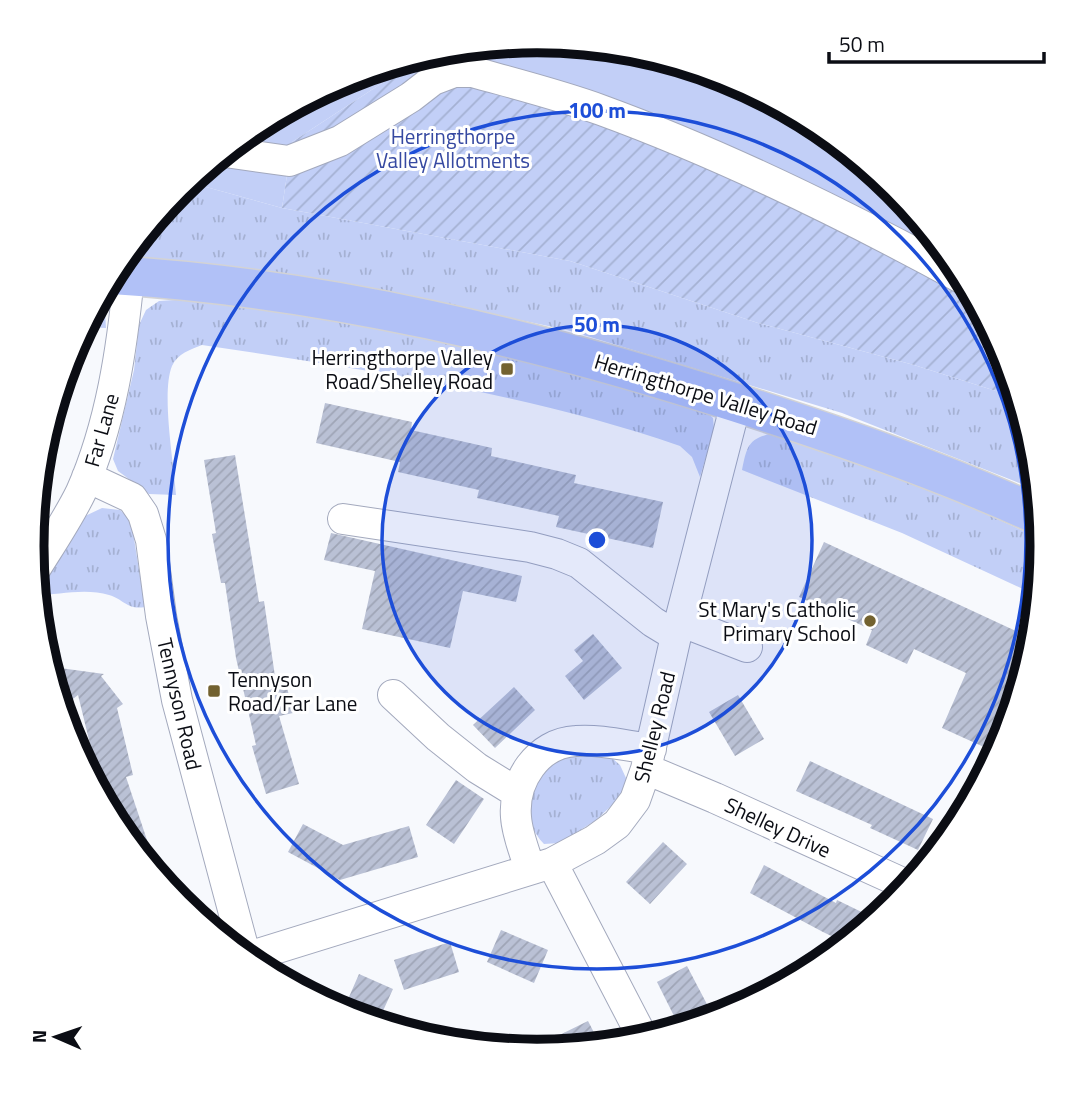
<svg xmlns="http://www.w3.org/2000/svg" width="1074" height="1093" font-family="'Titillium Web',sans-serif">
<defs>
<pattern id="grass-tufts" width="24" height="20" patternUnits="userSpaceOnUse" patternTransform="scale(1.75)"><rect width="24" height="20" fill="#c2cff7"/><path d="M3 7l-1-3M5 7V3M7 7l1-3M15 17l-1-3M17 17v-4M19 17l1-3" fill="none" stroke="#a5b1d3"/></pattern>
<pattern id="garden-furrows" width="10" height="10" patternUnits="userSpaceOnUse" patternTransform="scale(1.75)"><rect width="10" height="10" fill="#c2cff7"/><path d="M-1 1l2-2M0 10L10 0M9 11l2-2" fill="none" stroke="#a5b1d3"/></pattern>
<pattern id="building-hatch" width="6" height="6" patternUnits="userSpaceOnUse" patternTransform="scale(1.75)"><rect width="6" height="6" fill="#bac1d5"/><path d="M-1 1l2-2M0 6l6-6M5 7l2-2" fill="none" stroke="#9fa5b6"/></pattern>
</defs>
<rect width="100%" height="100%" fill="#f7f9fd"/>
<path fill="url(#grass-tufts)" d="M188,182L282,208L570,261L758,323L914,365L1018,398L1033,448L1037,490L842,413L567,330L450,305L122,259L180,189Z
M189,299L322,316L518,355L701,407L713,418L714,429L700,477L692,457L680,446C526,393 363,369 202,345C190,350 178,353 172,366C161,393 174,464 176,495L149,494L118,471L113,459L134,370L139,325L146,310L159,301Z
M97,302L105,311L106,328L84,327Z
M773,433L871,463L1042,539L1038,596L902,533L742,470C747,446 748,439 773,433Z
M102,508L120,510L131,520L145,607C127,610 125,600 109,595C87,588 59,594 36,596L83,517Z
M572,752L612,758L620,765L626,778V788L620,798L596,820L560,843L544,844C523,822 521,791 543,768C550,761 563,757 572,752Z"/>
<path fill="#c2cff7" d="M537,41L636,51L731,80L818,126L895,189L953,261L671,123L446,50Z
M425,55L292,142L282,208L188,182L257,126L344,79Z"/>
<path fill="url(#garden-furrows)" d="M446,50L671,123L958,266L1004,353L1018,398L914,365L758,323L570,261L282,208L292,142L425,55Z"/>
<path fill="url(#building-hatch)" d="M325,403L412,422L411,430L492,448L491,456L576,475L574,483L663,502L653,548L556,527L559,516L477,498L479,490L398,472L400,462L316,443Z
M235,455L259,602L264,601L277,690L287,687L293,713L279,716L299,784L266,794L252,746L256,745L236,658L225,583H221L212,534L216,533L204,460Z
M331,533L522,576L516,602L463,591L450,648L362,629L375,571L324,560Z
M824,542L1033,639L1011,717L995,752L942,728L966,673L914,649L907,664L866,645L872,630L799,597Z
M593,634L622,668L584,700L565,676L583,661L574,650Z
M60,668L104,674L101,676L123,704L117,708L133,775L126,777L159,876L158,877L116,827L105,805L78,695L60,709L51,676Z
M514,687L535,710L495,748L473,725Z
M738,695L764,739L735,756L709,712Z
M810,761L933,819L918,850L870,828L872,825L796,791Z
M456,780L484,799L454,844L426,825Z
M303,824L343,845L409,826L418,857L340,880L288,852Z
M663,842L687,864L650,904L626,882Z
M764,865L836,903L837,900L876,919L846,943L823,932L750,893Z
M501,930L548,950L534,983L487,962Z
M450,942L459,972L404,990L394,960Z
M687,966L710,1010L679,1026L657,982Z
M359,974L393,989L377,1024L342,1013Z
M588,1021L601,1046L527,1051Z"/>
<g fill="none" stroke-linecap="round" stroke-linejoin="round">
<g stroke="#a3a9bd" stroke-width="32">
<path id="minor" d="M225,152L289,161L340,141L411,97L433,80L454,72H473C516,84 560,95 601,110C727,156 848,216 965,280
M87,477L132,498L143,514L151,540L161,616L177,700L246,958
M343,519L530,547L557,554L579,563L653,622L676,636
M34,571C50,545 68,519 81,492C111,424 122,349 129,276
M680,621L747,647
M393,695L438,737L477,768L516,792
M646,769L715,798L909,886
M552,863L644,1040
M530,869C525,853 517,834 516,817C513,781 537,743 576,741C600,739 627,746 651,749
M245,958L552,863L595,840L617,824L635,800L646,769L676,636L736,403"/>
</g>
<g stroke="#d3d3d5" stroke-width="41">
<path id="major" d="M112,275C325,288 535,338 737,403C840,436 941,471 1040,516"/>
</g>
<use href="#minor" stroke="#fff" stroke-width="30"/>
<use href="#major" stroke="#b1c1f7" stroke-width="38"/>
</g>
<circle cx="597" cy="540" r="215" fill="#1d4ed8" fill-opacity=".12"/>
<g fill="none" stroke="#1d4ed8" stroke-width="3.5">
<circle cx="597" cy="540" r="215"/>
<circle cx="597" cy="540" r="429"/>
</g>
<g fill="#736230" stroke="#fff" stroke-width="2.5">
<rect x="500" y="362" width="14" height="14" rx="3.5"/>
<circle cx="870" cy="621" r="7"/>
<rect x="207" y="684" width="14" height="14" rx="3.5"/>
</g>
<g text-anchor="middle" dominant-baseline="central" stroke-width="6" stroke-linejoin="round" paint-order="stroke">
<g font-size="21" fill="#3649a1" stroke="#fff">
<text x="453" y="136">Herringthorpe<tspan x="453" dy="24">Valley Allotments</tspan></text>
</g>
<g font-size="21" fill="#0b0d14" stroke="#fff" text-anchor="end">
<text x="493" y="357">Herringthorpe Valley<tspan x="493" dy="24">Road/Shelley Road</tspan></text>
<text x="856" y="609">St Mary's Catholic<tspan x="856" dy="24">Primary School</tspan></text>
<text x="228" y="679" text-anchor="start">Tennyson<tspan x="228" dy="24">Road/Far Lane</tspan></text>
</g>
<g font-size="21" fill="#0b0d14" stroke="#fff">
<text transform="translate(706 394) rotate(17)">Herringthorpe Valley Road</text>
<text transform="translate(101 430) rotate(-74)">Far Lane</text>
<text transform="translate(180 704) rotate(77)">Tennyson Road</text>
<text transform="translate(654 727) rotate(-76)">Shelley Road</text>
<text transform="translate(778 827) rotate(25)">Shelley Drive</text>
</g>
</g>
<path d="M0 0H1074V1093H0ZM44 546a493 493 0 1 1 986 0a493 493 0 1 1-986 0Z" fill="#fff" fill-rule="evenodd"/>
<path fill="none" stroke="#0b0d14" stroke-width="9" d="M44 546a493 493 0 1 1 986 0a493 493 0 1 1-986 0Z"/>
<circle cx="597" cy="540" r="10" fill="#1d4ed8" stroke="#fff" stroke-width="3.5"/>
<g font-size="21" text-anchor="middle" font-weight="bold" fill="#1d4ed8" stroke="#fff" stroke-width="6" stroke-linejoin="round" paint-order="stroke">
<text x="597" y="118">100 m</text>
<text x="597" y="332">50 m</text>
</g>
<g transform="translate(56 1037) rotate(272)" stroke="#ffffff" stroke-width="5" paint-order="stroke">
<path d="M0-5L12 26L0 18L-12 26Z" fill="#0b0d14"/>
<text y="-10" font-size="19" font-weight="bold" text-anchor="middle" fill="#0b0d14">N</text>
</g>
<path d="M829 52v10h215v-10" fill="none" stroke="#0b0d14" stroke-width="3.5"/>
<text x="839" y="52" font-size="21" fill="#0b0d14" stroke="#ffffff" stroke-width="5" paint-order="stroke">50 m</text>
</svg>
